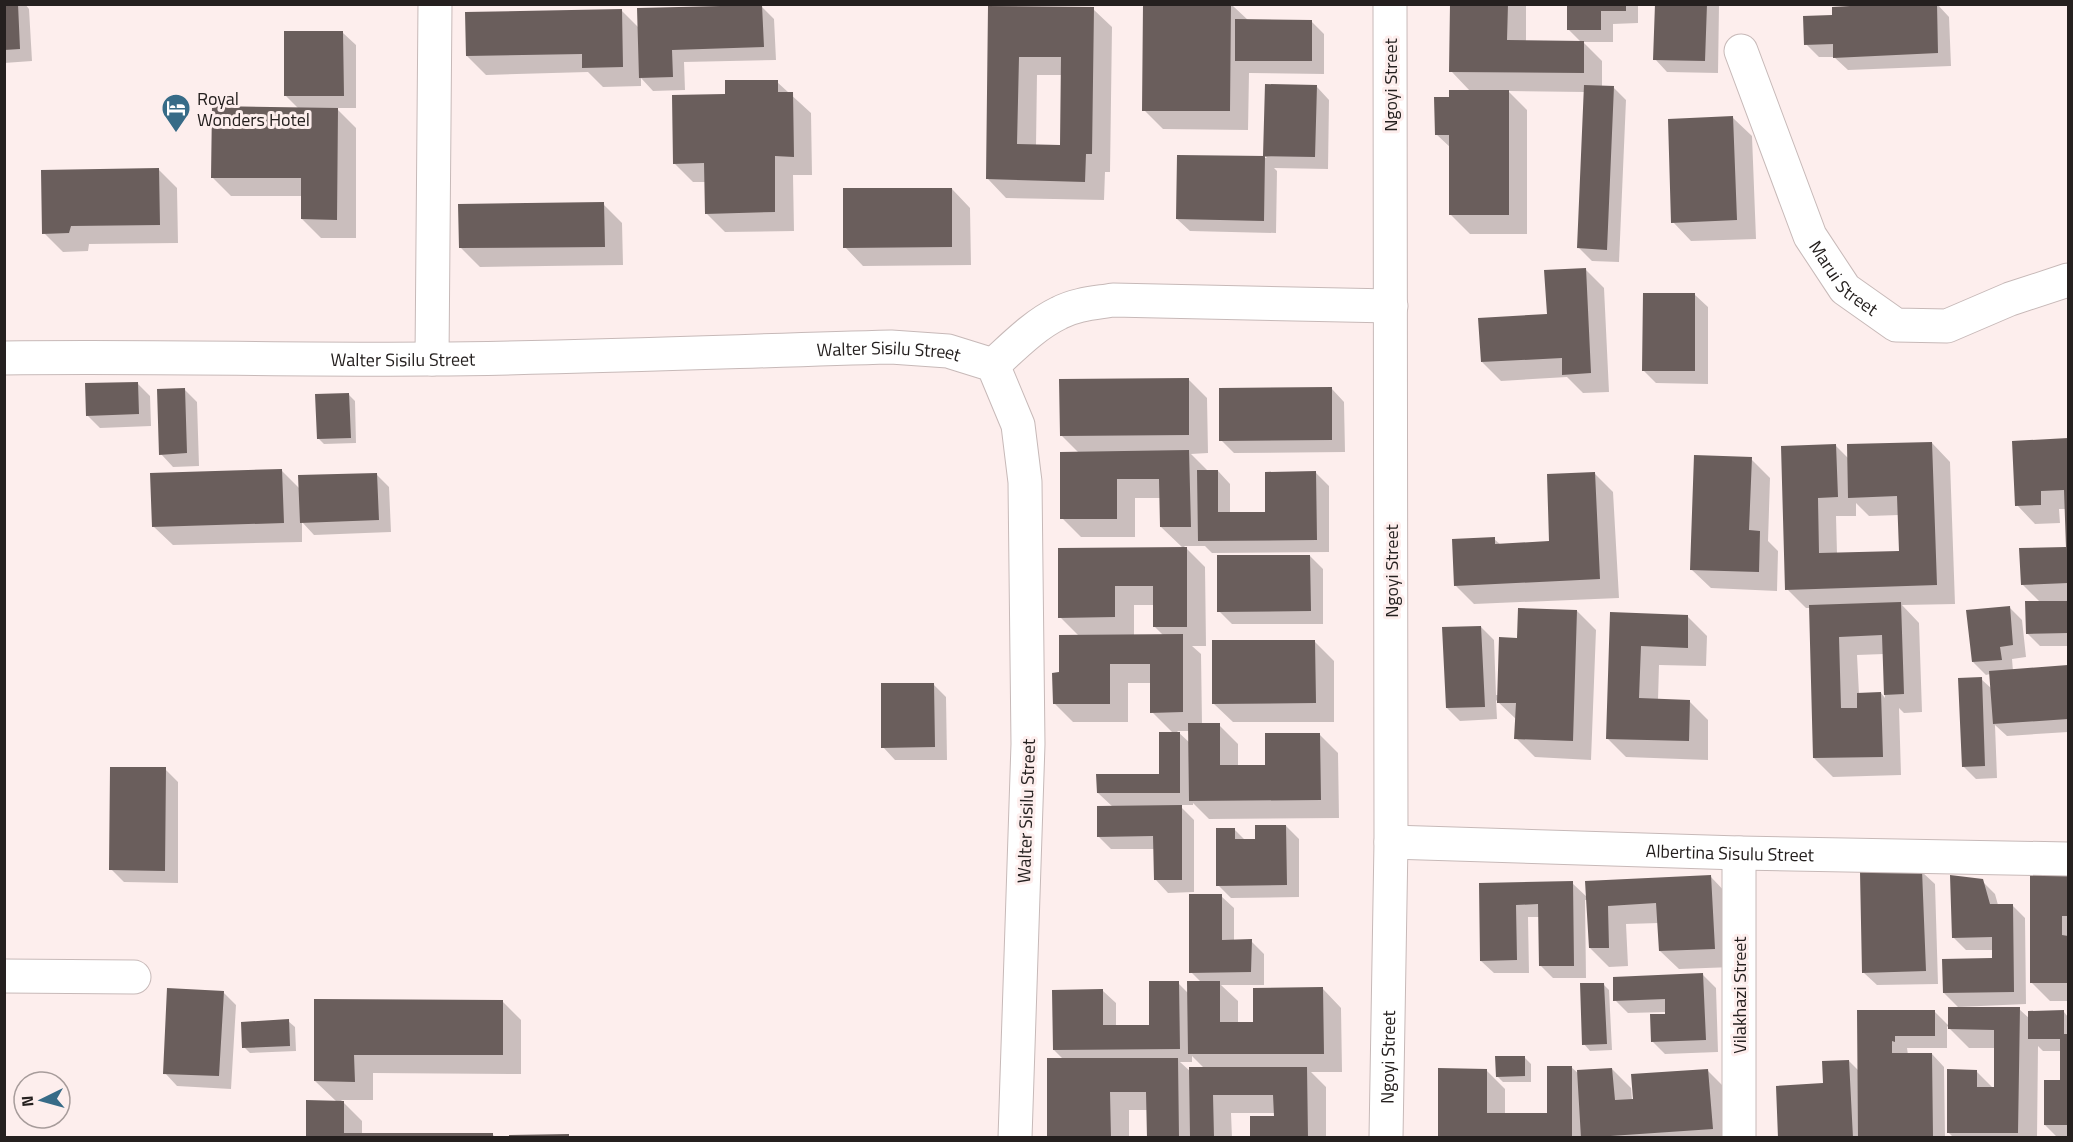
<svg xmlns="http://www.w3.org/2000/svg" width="2073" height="1142" font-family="'Titillium Web',sans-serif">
<rect width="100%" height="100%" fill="#fdeeed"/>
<path fill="#0003" fill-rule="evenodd" d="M4,4H25L29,9L32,61L4,63Z
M1144,4H1272L1233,6L1249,21H1311L1324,34V74L1249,73L1248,130L1163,129L1144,110Z
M1451,4H1526V41L1581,42L1568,29V4H1638V23L1613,24V42H1583L1602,61V87H1613L1626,100L1619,262L1592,261L1579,248L1585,92L1508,91L1527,110V234H1470L1451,215V148L1436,134L1450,98L1470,91L1451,71Z
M1656,4H1717L1719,6L1718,73L1667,72L1655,59Z
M1937,4L1949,17L1951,66L1848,70L1834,57H1819L1806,44Z
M761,6L774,19L776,60L684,62L685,90L653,91L641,78V86L603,87L588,72L486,75L467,56L621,10L639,28Z
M990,7L1093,9L1112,27L1110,172H1105L1104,200L1006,198L988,179ZM1037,75H1063L1062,146H1036Z
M343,33L356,45V108H336L356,128V238H321L302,219V196H231L212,177L299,109L286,96Z
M777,82L811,113L812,175H793L794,231L725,232L706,213V182H693L674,163L726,96Z
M1317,87L1329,100L1328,169L1274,168L1277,171L1276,233L1190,231L1177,219L1178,156L1267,158L1264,155Z
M1733,118L1752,136L1756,239L1691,241L1673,222Z
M158,169L177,188L178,243L89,244L88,251L63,252L44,233Z
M952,189L970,208L971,265L863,266L845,247Z
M603,204L622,223L623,265L480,267L461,248Z
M1585,269L1604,288L1609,392L1583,393L1567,377L1501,381L1482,362L1549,316Z
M1695,295L1708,307V384L1656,383L1643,370Z
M1188,379L1207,398L1208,453L1191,454L1208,471H1218L1230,484V514L1267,513L1316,473L1329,486V552L1212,553L1205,546H1184L1205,567L1206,646H1192L1201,654L1202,725H1219L1238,744V766H1267L1319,734L1338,753L1339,818L1209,819L1193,803V805H1179L1194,820V892L1168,893L1156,880L1155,849H1111L1098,836L1114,808L1098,793L1161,775L1173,733L1152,712L1151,683H1128V722H1073L1054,703L1061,673L1079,636L1060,617L1059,549L1183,548L1161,527V498H1135V537H1081L1062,518L1079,453L1062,436ZM1134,605H1155V627L1164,636H1134ZM1177,731H1190V743Z
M137,383L150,396L151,426L100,428L87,415Z
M184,389L197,402L199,466L173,467L161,454Z
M1332,389L1344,402L1345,452L1234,453L1221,440Z
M349,395L355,401L356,443L324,444L318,438Z
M2068,440V646H2040L2027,633L2040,602L2022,584L2068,548L2066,509H2059L2060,523L2035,524L2017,505L2013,442Z
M1932,443L1950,462L1955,604L1902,605L1919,623L1922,712L1904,713L1899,708L1901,775L1833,777L1814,758L1810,608H1806L1787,589L1836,446L1849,459ZM1856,503L1869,516L1899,515L1901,553L1837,554L1836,516H1856ZM1884,654L1885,698L1881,693L1859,694L1857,655Z
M1751,459L1770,478L1768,541L1778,551L1777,591L1711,588L1692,570Z
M282,471L300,489L376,474L389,487L391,532L314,535L302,522V542L173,545L154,527Z
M1594,473L1613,492L1619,598L1474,604L1455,585L1494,539L1501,545L1551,543Z
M1310,556L1323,569V624H1232L1219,611Z
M2009,607L2022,620L2026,657L2012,659L2013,671L2068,666V732L2007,736L1995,725L1997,778L1976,779L1963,766L1981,679L1992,689L1990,674L1986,675L1973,662Z
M1577,611L1596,630L1591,760L1535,757L1516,738L1517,720L1496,700L1497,719L1460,721L1447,708L1481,627L1494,640L1496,695H1499Z
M1611,613L1688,617L1707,636L1706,666L1659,665L1658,700L1689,701L1708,720V760L1626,757L1607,738Z
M1315,642L1334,661V722H1233L1214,704Z
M933,684L946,697L947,760H895L883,747Z
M165,769L178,782V883L124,882L111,869Z
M1286,826L1299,839V897L1231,898L1218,885L1234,829L1245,840H1256Z
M2068,862V1001H2050L2031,982Z
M1922,872L1935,884L1938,984L1877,985L1864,973Z
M1711,877L1729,896L1733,967L1679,969L1660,951L1659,923L1626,924L1628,966L1609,967L1590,948L1588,900H1585L1586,978H1553L1540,965L1539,917H1528L1529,973H1494L1481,961L1480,884L1572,883L1588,898Z
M1982,881L1995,894L1998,905H2012L2025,918L2026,1004L1958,1007L1944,993L1994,959V950H1966L1953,937Z
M1221,896L1234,908V941H1251L1264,954V985H1221L1238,1001V1024H1255L1323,989L1341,1008L1342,1072H1311L1326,1087V1138H1251L1276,1117L1275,1113H1231L1232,1138H1148V1110H1129V1138H1049L1064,1060L1054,1050L1103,991L1116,1003V1026H1151L1178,983L1189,994L1201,982L1191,972ZM1192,1056L1205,1069L1191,1072L1180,1062H1192Z
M1703,975L1716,988L1718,1052L1665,1054L1652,1041L1667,1015V1012L1628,1013L1615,1000Z
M1603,984L1609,990L1612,1050L1590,1051L1584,1044Z
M223,992L236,1005L231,1089L177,1086L165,1073Z
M316,1001H502L521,1020V1074L373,1073V1100H341L362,1121V1134H492L496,1138H308L337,1102L315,1081Z
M2019,1009L2030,1019L2064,1012L2068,1017V1138H2058L2045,1125L2062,1081V1051H2043L2038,1046L2037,1138H1954L1948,1132L1976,1071L1996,1091V1048H1969L1947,1026V1048H1907L1908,1055L1932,1054L1944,1067L1945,1138H1779L1825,1085L1849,1061L1859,1071L1858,1012L1934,1011L1950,1027Z
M288,1021L295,1027L296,1051L250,1053L244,1047Z
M1525,1058L1531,1064V1082H1503L1497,1076Z
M1571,1067L1579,1074L1612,1069L1631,1088L1632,1100L1707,1070L1726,1089L1730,1138H1440L1486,1070L1505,1089V1114H1549Z"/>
<path fill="#6a5e5c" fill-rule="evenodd" d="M4,4H18L20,49L4,50Z
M1143,4H1231L1230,111H1142Z
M1450,4H1508L1507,40L1584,41V73L1449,72Z
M1567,4H1626V11H1601V30H1567Z
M1655,4H1707L1705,61L1653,60Z
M1886,4H1937L1938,53L1833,58V44L1804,45L1803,16L1832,15V7Z
M762,5L764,47L672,50L673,77L639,78L637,8Z
M988,6L1094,7L1092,154H1086L1085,182L986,179ZM1019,57H1061L1060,145L1017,144Z
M622,9L623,67L582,68V54L466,56L465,12Z
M1235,19L1312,20V61H1235Z
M284,31H343L344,96H284Z
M725,80H778V92H793L794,157L775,156V212L705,214L704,163L673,164L672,95L725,94Z
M1265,84L1317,85L1315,157L1263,156Z
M1584,85L1614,86L1607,250L1577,248Z
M1449,90H1509V215H1449V135H1435L1434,97H1449Z
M212,106L338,108L337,220L301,219V178H211Z
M1733,116L1737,220L1671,223L1668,119Z
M1177,155L1265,156L1264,221L1176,219Z
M159,168L160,225L71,226L69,233L42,234L41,170Z
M843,188H952V247L843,248Z
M604,202L605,247L459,248L458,204Z
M1586,268L1591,373L1562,375V358L1481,362L1478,318L1547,314L1544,270Z
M1643,293H1695V371H1642Z
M1189,378V435L1060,436L1059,379Z
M138,382L139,414L86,416L85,383Z
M1332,387V440L1219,441V388Z
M185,388L187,453L159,455L157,389Z
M349,393L351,438L317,439L315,394Z
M2068,438V583L2021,585L2019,548L2066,547L2064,490L2041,491V505L2015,506L2012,441Z
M1932,442L1937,585L1785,590L1781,446L1836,444L1838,497L1818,498L1819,553L1899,551L1897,496L1848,498L1847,444Z
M1189,450L1191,527H1160L1159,479H1117V519H1060V452Z
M1694,455L1752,457L1749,530L1760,531L1759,572L1690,570Z
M282,469L284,523L152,527L150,473Z
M1197,470H1218V512H1265V472L1316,471L1317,540L1198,541Z
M1595,472L1600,579L1454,586L1452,539L1495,537V544L1549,541L1547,474Z
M377,473L379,520L300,523L298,475Z
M1187,547V627H1153V586H1115V617L1058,618V548Z
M1217,555H1310L1311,611L1217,612Z
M2025,601H2068V633L2026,634Z
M1901,602L1904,694L1884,695L1882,635L1839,637L1841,708H1857V693L1881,692L1883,757L1813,758L1809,605Z
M2010,606L2013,645L2000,647L2002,660L1972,662L1966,610Z
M1518,608L1577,610L1573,741L1514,739L1516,703H1497L1499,637L1517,638Z
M1610,612L1688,615V648L1641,646L1639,698L1690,700L1689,741L1606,739Z
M1481,626L1485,707L1446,708L1442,627Z
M1183,634V712L1150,713V664H1110V704H1053L1052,673L1059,672V635Z
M1212,640H1315L1316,703L1212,704Z
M2068,665V719L1993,724L1989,671Z
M1982,677L1985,766L1962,767L1958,678Z
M881,683H934L935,747L881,748Z
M1188,723H1220V765H1265V733H1320L1321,800L1189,801Z
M1159,732H1180V793H1097L1096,774H1159Z
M110,767H166L165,871L109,870Z
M1182,805V880H1154L1153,836L1097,837V806Z
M1255,825H1286L1287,885L1216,886V828H1235V839H1255Z
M2030,861H2068V916H2062V935L2068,936V983H2030Z
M1922,870L1926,971L1862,973L1860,872Z
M1711,875L1715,949L1659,951L1656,903L1608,906L1609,948H1589L1585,881Z
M1950,875L1983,879L1990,904H2013L2014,992L1943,993L1942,959L1992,958V937L1952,938Z
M1573,881L1574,966H1539L1538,904L1516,905L1517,960L1480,961L1479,883Z
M1189,894H1222V940L1252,939L1251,972L1189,973Z
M1703,973L1706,1040L1651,1042L1650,1014H1665V999L1613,1001V977Z
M1149,981H1179L1180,1049L1053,1050L1052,990L1103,989V1025H1149Z
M1187,981H1220V1022H1253V988L1323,987L1324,1054H1188Z
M1580,983H1604L1607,1044L1582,1045Z
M167,988L224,991L219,1076L163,1074Z
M314,999L503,1000V1055H354L355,1082L314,1081Z
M1948,1007H2020L2018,1133H1947V1069L1977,1070V1087H1994V1030L1948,1029Z
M1857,1010H1935V1036H1895V1042L1892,1041V1053H1932L1933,1138H1858Z
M2064,1010V1034H2068V1125H2044V1080H2060V1039H2028V1011Z
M289,1019L290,1046L242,1048L241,1022Z
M1495,1056H1525V1076L1496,1077Z
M1047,1058H1178L1179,1138H1147L1146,1092H1110L1111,1138H1047Z
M1849,1060L1853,1138H1778L1776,1086L1823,1083L1822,1061Z
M1547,1066H1572V1138H1438V1068L1487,1069V1113H1547Z
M1189,1067H1307L1308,1138H1250V1116H1274L1273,1095H1213L1214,1137H1190Z
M1612,1068L1615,1100L1633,1099L1631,1074L1708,1069L1713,1129L1581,1138L1577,1070Z
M306,1100L344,1101V1133H493V1138H306Z
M569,1134V1138H509V1135Z"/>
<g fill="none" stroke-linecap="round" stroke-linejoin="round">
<g stroke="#c7b9b8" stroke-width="35">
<g id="minor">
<path id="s1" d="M1741,51L1810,236L1845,289L1896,325L1947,326L2010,299L2068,280"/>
<path id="s2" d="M4,358C146,356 288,360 430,359C584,358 738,351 891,347L948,351L993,365L1018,425L1025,482L1028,744L1015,1138"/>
<path d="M432,359L435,4"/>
<path d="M993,365C1013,347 1034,325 1059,313C1076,304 1095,303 1113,300L1391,306"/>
<path id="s3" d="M1391,842L1739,853L2068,859"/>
<path d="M1739,853V1138"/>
<path d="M4,976L134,977"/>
<path id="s4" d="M1386,1138L1391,842L1390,4"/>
</g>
</g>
<use href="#minor" stroke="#fff" stroke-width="33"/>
</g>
<defs>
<g id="hotel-pin" transform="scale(1.5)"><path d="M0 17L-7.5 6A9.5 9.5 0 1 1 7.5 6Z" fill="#376b87" stroke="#fdeeed"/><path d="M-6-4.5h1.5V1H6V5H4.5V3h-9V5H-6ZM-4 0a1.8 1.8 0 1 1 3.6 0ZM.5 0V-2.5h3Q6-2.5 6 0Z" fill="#fff"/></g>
</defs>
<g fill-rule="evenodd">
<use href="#hotel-pin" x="176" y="108"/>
</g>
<g text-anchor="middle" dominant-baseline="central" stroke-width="6" stroke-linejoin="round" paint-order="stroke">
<g font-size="18" fill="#25201f" stroke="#fdeeed">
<text transform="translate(1390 85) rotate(-90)">Ngoyi Street</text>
<text stroke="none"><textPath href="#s1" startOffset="252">Marui Street</textPath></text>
<text stroke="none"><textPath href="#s2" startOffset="885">Walter Sisilu Street</textPath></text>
<text stroke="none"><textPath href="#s2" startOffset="399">Walter Sisilu Street</textPath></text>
<text transform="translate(1391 571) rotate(-90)">Ngoyi Street</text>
<text transform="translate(1026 811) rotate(-88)">Walter Sisilu Street</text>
<text stroke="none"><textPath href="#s3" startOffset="339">Albertina Sisulu Street</textPath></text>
<text transform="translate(1739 995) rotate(-90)">Vilakhazi Street</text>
<text stroke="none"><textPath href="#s4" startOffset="81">Ngoyi Street</textPath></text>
</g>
<g font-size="18" fill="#25201f" stroke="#fdeeed" text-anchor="start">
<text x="197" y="98">Royal<tspan x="197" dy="21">Wonders Hotel</tspan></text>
</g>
</g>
<rect width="2073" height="1142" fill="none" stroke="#25201f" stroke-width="12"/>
<g transform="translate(42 1100) rotate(265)"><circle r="28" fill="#fdeeed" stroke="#a79c9b" stroke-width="1.5"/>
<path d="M0-4.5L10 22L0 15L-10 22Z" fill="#376b87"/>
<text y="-9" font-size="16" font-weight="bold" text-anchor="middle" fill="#25201f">N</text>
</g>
</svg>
